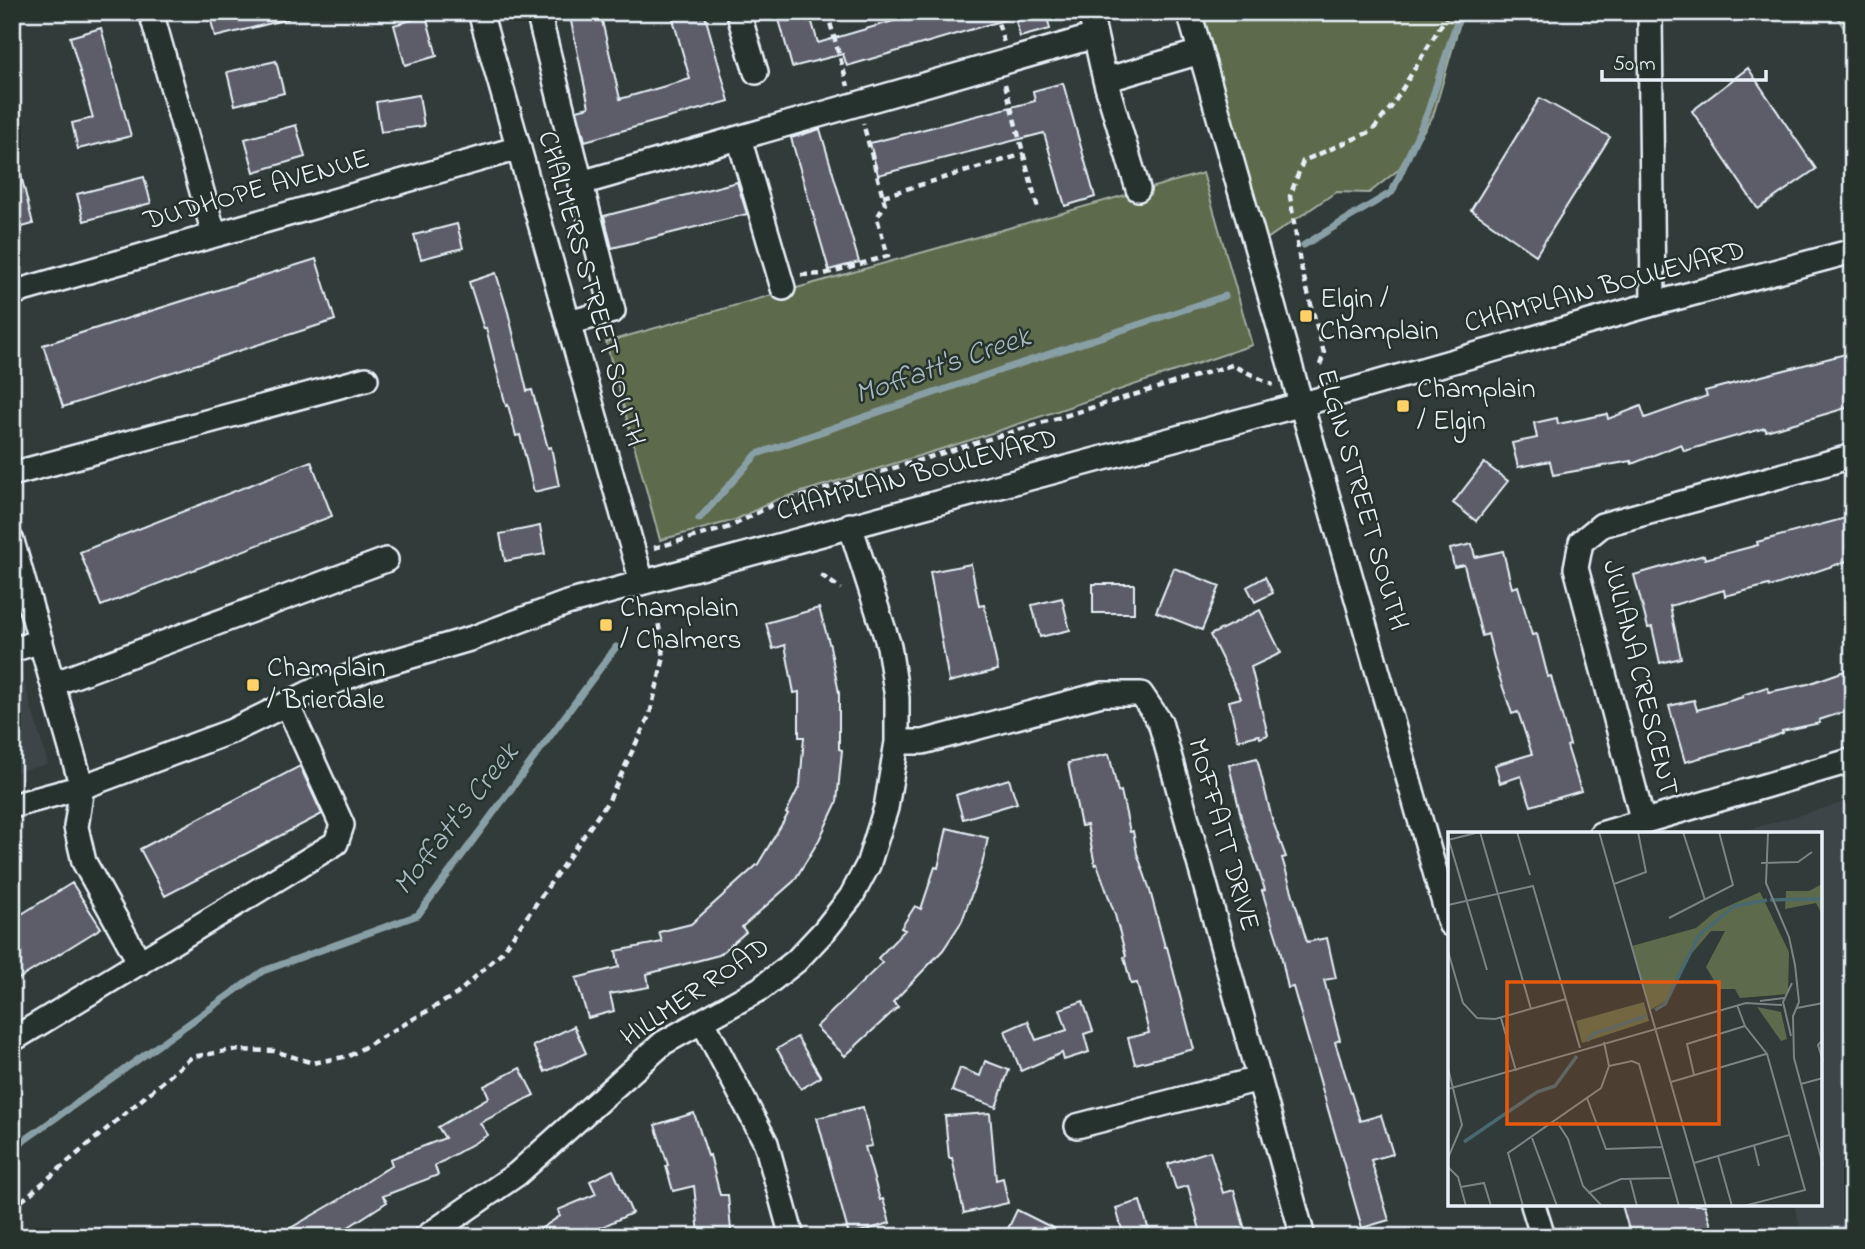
<svg xmlns="http://www.w3.org/2000/svg" width="1865" height="1249" font-family="'Indie Flower',sans-serif">
<rect width="100%" height="100%" fill="#313b39"/>
<filter id="ink" filterUnits="userSpaceOnUse"><feTurbulence type="fractalNoise" baseFrequency=".0143" numOctaves="2"/><feDisplacementMap in="SourceGraphic" scale="14" xChannelSelector="R" yChannelSelector="G"/><feConvolveMatrix kernelMatrix="1 2 1 2 8 2 1 2 1" color-interpolation-filters="sRGB"/></filter>
<g filter="url(#ink)">
<path fill="#3e4548" d="M12,640L48,764L12,773Z
M1853,800V1237H1803L1794,1205H1821V834H1733Z"/>
<path fill="#5d6a4b" stroke="#a2aea2" stroke-width="2" d="M1191,12H1463L1433,116L1398,170L1369,193L1336,192L1258,245Z
M1834,12H1853V43Z
M1203,173L1252,345L977,438L776,500L735,520L660,540L606,342Z"/>
<g fill="none" stroke-linecap="round" stroke-linejoin="round">
<path stroke="#899fa6" stroke-width="7" d="M1304,245L1392,192L1427,114L1460,12
M699,519L757,454L1001,370L1225,296
M12,1149L263,971L418,915L616,647"/>
</g>
<path fill="#5d5d6a" stroke="#e8f1f8" stroke-width="2" d="M209,12H288V19L215,37Z
M569,12H600L620,99L690,79L671,12H704L729,101L585,141L577,110L589,107Z
M777,12H809L818,43L924,12H1046L1050,29L1020,37L1014,13V17L847,66L843,54L792,67Z
M426,16L437,56L405,65L394,25Z
M101,28L131,136L78,149L72,123L93,118L70,37Z
M276,61L284,93L235,105L227,72Z
M1748,68L1816,169L1758,209L1692,111Z
M1063,83L1095,197L1065,206L1044,133L878,175L870,143L1035,101L1033,91Z
M419,95L424,126L381,132L376,102Z
M1540,98L1610,137L1536,255L1471,210Z
M296,125L305,157L254,172L245,139Z
M820,129L859,262L829,270L791,138Z
M19,167L33,224L12,230V168Z
M144,177L151,203L84,221L77,194Z
M737,182L747,214L612,248L604,216Z
M457,224L463,248L421,259L414,235Z
M316,259L335,320L63,407L43,345Z
M496,273L508,312L527,391L532,390L548,448L551,447L559,486L534,492L520,435L516,436L508,405L506,406L486,328L484,329L469,282Z
M1853,352V406L1812,418L1766,431L1765,428L1684,451L1681,444L1632,464L1631,461L1553,475L1550,461L1518,467L1512,443L1537,438L1534,423L1557,418L1558,424L1607,414L1608,419L1641,406L1645,418L1707,396L1705,391Z
M311,461L332,516L101,606L80,552Z
M1484,463L1508,481L1476,521L1453,503Z
M1853,516V559L1770,587L1769,585L1725,596L1724,590L1670,606L1681,658L1660,663L1652,627L1648,628L1634,575L1704,555L1705,559L1758,545L1757,542Z
M540,526L545,554L505,561L500,534Z
M1472,544L1475,557L1503,551L1512,588L1518,586L1532,635L1537,634L1548,677L1551,676L1570,745L1567,746L1581,791L1531,806L1521,776L1500,783L1495,765L1532,754L1518,712L1512,714L1497,670L1488,634L1482,636L1464,565L1454,567L1450,549Z
M971,564L979,606L984,605L998,670L949,682L930,572Z
M1174,568L1220,586L1202,630L1156,612Z
M1265,577L1273,593L1255,602L1247,587Z
M1093,584H1134V613H1093Z
M1062,598L1070,630L1040,637L1032,605Z
M819,608L830,646L839,693V749L842,750L837,802L819,840L794,881L742,927L746,932L719,955L647,974L649,987L610,994L614,1011L588,1018L576,978L619,967L616,951L662,942L659,932L691,924L758,864L788,814L786,813L800,785L804,737H799V692L794,693L785,645L773,649L766,623Z
M1260,610L1281,653L1251,667L1268,735L1260,738L1259,735L1238,740L1229,701L1241,698L1210,635Z
M1853,668V709L1819,720L1820,723L1782,731L1783,733L1758,742L1685,762L1669,706L1694,700L1697,710L1743,697L1742,695L1767,687L1769,692L1808,684Z
M1109,754L1118,792L1121,791L1130,832L1133,831L1137,853L1149,887L1165,947H1167L1194,1049L1135,1064L1128,1038L1149,1033L1137,983L1131,984L1124,957L1126,956L1115,915L1097,864L1095,865L1087,825L1081,826L1068,763Z
M1257,758L1272,819L1286,857L1282,858L1307,942L1327,938L1336,978L1324,980L1340,1040L1335,1042L1360,1121L1381,1115L1393,1154L1371,1160L1389,1220L1362,1228L1293,987L1288,988L1279,945L1262,891L1265,890L1242,821L1229,765Z
M300,766L322,814L165,896L140,849Z
M1009,779L1017,803L963,819L956,795Z
M947,828L988,838L982,865L962,921L943,950L893,1002L898,1007L845,1056L816,1027L882,963L878,958L905,930L901,928L915,906L921,909L935,867L938,868Z
M72,883L101,928L12,983V920Z
M1083,1001L1093,1031L1084,1034L1089,1052L1064,1060L1062,1053L1021,1071L1005,1031L1028,1021L1036,1040L1067,1030L1060,1009Z
M574,1026L586,1053L545,1072L533,1046Z
M797,1037L821,1077L801,1089L777,1049Z
M985,1061L1009,1070L996,1107L952,1091L960,1068L980,1076Z
M520,1068L534,1095L480,1123L488,1135L435,1166L438,1175L383,1196L387,1202L333,1237H275L339,1200L392,1165L390,1159L445,1138L438,1127L489,1097L484,1086Z
M863,1107L872,1146L865,1147L880,1200L883,1199L890,1223L849,1235L817,1118Z
M694,1113L708,1156L710,1155L720,1195H728L731,1231L699,1234L694,1186L673,1191L666,1166L668,1165L655,1125Z
M990,1113L996,1180L1003,1178L1008,1203L964,1213L952,1158H949L945,1116Z
M1210,1151L1223,1193L1234,1190L1247,1237H1202L1188,1186L1176,1189L1168,1164Z
M613,1170L632,1213L595,1230L597,1237H528L560,1216L558,1210L596,1194L590,1181Z
M1140,1201L1151,1237H1124L1116,1208Z
M1622,1205H1705L1714,1237H1631Z
M1017,1210L1071,1237H1004Z"/>
<g fill="none" stroke-linecap="round" stroke-linejoin="round">
<g stroke="#e8f1f8" stroke-width="28">
<path id="minor" d="M151,12L214,234
M480,12L642,582
M538,12L613,311L568,323
M738,12L756,72
M1090,12L1105,80L1200,52
M1189,12L1450,924
M1650,12L1653,304
M1105,80L1138,189
M739,138L783,288
M581,183L1095,36
M12,293L519,148
M12,474L366,379
M12,541L82,787L76,827L84,862L140,963
M12,650L41,641
M53,684L386,560
M897,742H923L1102,694H1141L1160,722L1303,1237
M12,806L82,787L232,731L315,690L367,669L473,638L567,603L1303,404L1653,304L1853,251
M1643,822L1576,568L1581,542L1602,525L1853,456
M1601,834L1853,760
M703,1022L766,1143L792,1237
M12,1040L336,843L342,825L287,704
M1077,1126L1259,1079
M1533,1205L1543,1237
M426,1237L517,1174L663,1043L760,989L796,961L825,930L851,897L868,865L886,808L897,742V698L889,646L850,525"/>
</g>
<path stroke="#e8f1f8" stroke-width="4.5" stroke-dasharray="7 5" stroke-linecap="butt" d="M827,12L848,86
M995,12L1004,43
M1214,15L1225,12
M1005,84L1038,209
M883,196L1024,154
M801,275L824,274L888,256L877,218L885,204L863,123
M1320,365L1324,353L1300,263L1290,196L1303,161L1372,131L1392,106L1449,12
M654,548L730,527L772,505L1232,365L1273,385
M821,575L841,589
M12,1209L192,1057L232,1050L274,1051L313,1063L349,1056L457,994L502,952L609,800L650,714L664,657L658,621"/>
<use href="#minor" stroke="#26332d" stroke-width="23"/>
</g>
</g>
<g fill="#ffd166" stroke="#26332d" stroke-width="2.5">
<rect x="1299" y="309" width="14" height="14" rx="3.5"/>
<rect x="1396" y="399" width="14" height="14" rx="3.5"/>
<rect x="599" y="618" width="14" height="14" rx="3.5"/>
<rect x="246" y="678" width="14" height="14" rx="3.5"/>
</g>
<g text-anchor="middle" dominant-baseline="central" stroke-width="5" stroke-linejoin="round" paint-order="stroke">
<g font-size="28" fill="#e8f1f8" stroke="#26332d">
<text transform="translate(257 191) rotate(-16)">DUDHOPE AVENUE</text>
<text transform="translate(1605 288) rotate(-15)">CHAMPLAIN BOULEVARD</text>
<text transform="translate(590 289) rotate(74)">CHALMERS STREET SOUTH</text>
<text transform="translate(917 476) rotate(-15)">CHAMPLAIN BOULEVARD</text>
<text transform="translate(1361 500) rotate(74)">ELGIN STREET SOUTH</text>
<text transform="translate(1639 678) rotate(76)">JULIANA CRESCENT</text>
<text transform="translate(1222 835) rotate(74)">MOFFATT DRIVE</text>
<text transform="translate(696 993) rotate(-34)">HILLMER ROAD</text>
</g>
<g font-size="28" fill="#e8f1f8" stroke="#26332d" text-anchor="start">
<text x="1320" y="300">Elgin /<tspan x="1320" dy="32">Champlain</tspan></text>
<text x="1417" y="390">Champlain<tspan x="1417" dy="32">/ Elgin</tspan></text>
<text x="620" y="609">Champlain<tspan x="620" dy="32">/ Chalmers</tspan></text>
<text x="267" y="669">Champlain<tspan x="267" dy="32">/ Brierdale</tspan></text>
</g>
<g font-size="30" font-style="italic" fill="#a8bbc2" stroke="#26332d">
<text transform="translate(943 367) rotate(-19)">Moffatt's Creek</text>
<text transform="translate(457 820) rotate(-52)">Moffatt's Creek</text>
</g>
</g>
<g transform="translate(1448 832)">
<rect width="374" height="374" fill="#313b39"/>
<path d="M374,52V82L368,71L337,77L338,59H361ZM312,60L341,120L340,162L292,166L287,157H271L258,135L277,99H263L238,128L218,169L202,178L184,114L248,96L267,80ZM196,170L201,189L134,211L128,189ZM309,175L333,180L339,207L333,209Z" fill="#5d6a4b"/>
<path fill="none" stroke="#496970" stroke-width="3.5" d="M322,68L375,67M207,178L217,172L251,103L287,74L319,68M139,209L145,202L198,184M16,310L89,260L107,254L129,224"/>
<path fill="none" stroke="#7a8485" stroke-width="2" d="M32,0L83,177M69,0L82,43M151,0L258,374M235,0L257,68M320,0L318,51L341,105L347,133L351,170L345,184L346,226L375,333M0,5L39,138M0,8L32,0M313,31L350,30L364,20M166,52L198,40L190,0M0,73L85,54L132,216M221,86L285,53L271,0M0,119L15,171L29,186L47,187L118,167M312,169L336,166M289,173L297,194L319,222L357,358L296,374M349,176L375,171M53,186L68,239M343,204L335,170L344,151M375,207L370,213L375,229M161,234L184,229L191,232L231,374M0,236L14,293L0,326M246,243L239,212L297,194M223,250L318,222M353,252L375,246M0,257L298,171L334,173M139,266L158,317L214,315M109,290L120,307L135,354L154,374M84,306L109,374M306,313L311,334M270,324L284,374M246,331L341,303M0,335L10,345L18,374M182,347L189,374M13,355L36,351L43,374M140,361L173,347L222,346M75,374L60,321L153,256L161,234L156,210"/>
<path fill="#e8590c" fill-opacity="0.15" stroke="#e8590c" stroke-width="3.5" d="M59,150H271V292H59Z"/>
<rect width="374" height="374" fill="none" stroke="#e8f1f8" stroke-width="3.5"/>
</g>
<rect width="1865" height="1249" fill="none" stroke="#26332d" stroke-width="42"/>
<rect x="21" y="21" width="1823" height="1207" fill="none" stroke="#e8f1f8" stroke-width="2.5" filter="url(#ink)"/>
<path d="M1602 70v10h164v-10" fill="none" stroke="#e8f1f8" stroke-width="3.5"/>
<text x="1613" y="70" font-size="21" fill="#e8f1f8" stroke="#26332d" stroke-width="5" paint-order="stroke">50 m</text>
</svg>
